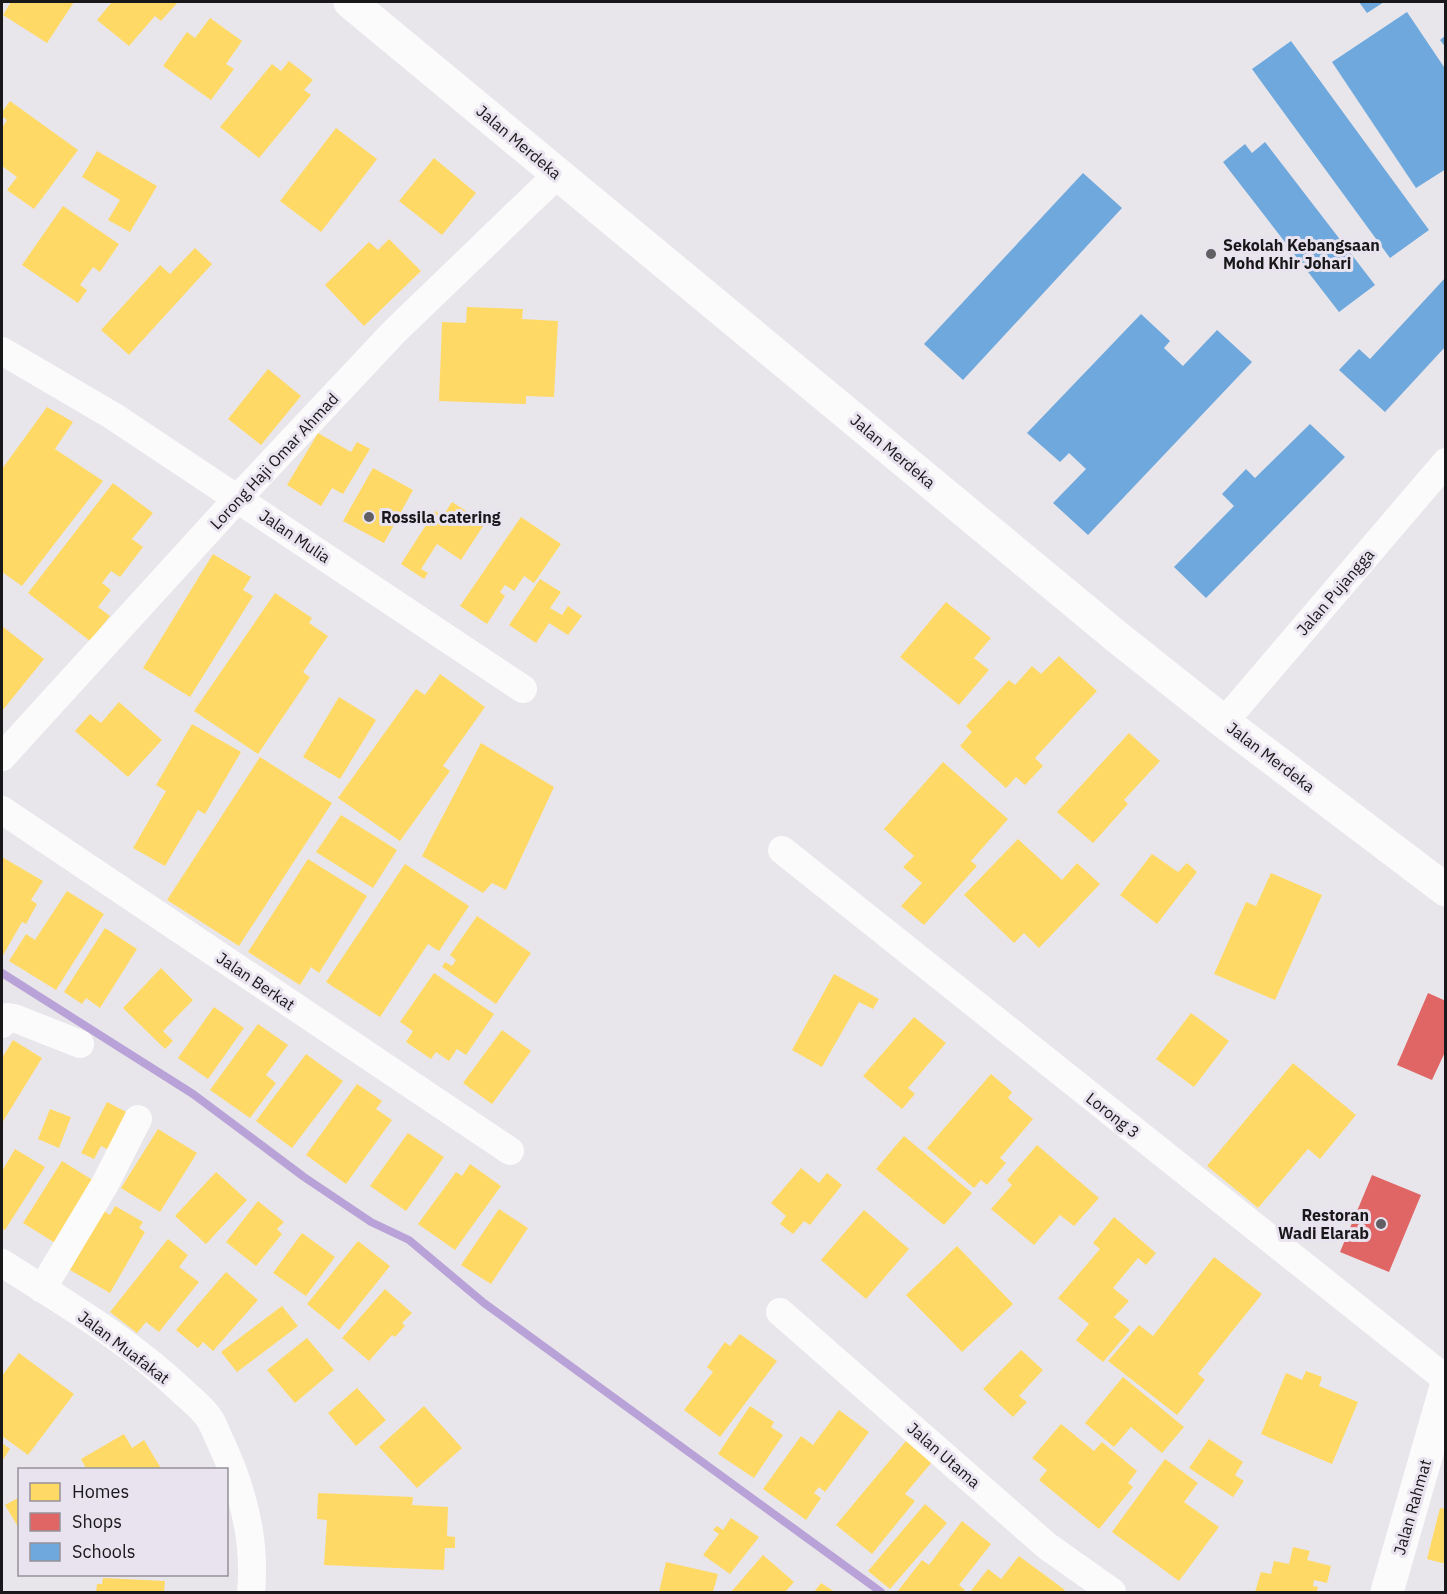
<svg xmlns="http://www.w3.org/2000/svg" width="1447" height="1594" font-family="'IBM Plex Sans',sans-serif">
<rect width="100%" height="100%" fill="#e8e6eb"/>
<path fill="#ffd966" d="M11,2H74L47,43L3,15Z
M112,2H178L161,21L155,16L129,46L97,20Z
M210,18L242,41L226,64L234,69L211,100L163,66L187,32L195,38Z
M289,61L313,80L304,90L311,95L259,158L220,127L272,64L281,71Z
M10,101L78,150L34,209L7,190L17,177L2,166V128L7,120L2,116V112Z
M336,128L377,159L321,232L280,201Z
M97,151L157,186L130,232L108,220L120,200L82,177Z
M434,158L476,193L442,235L399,201Z
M63,206L119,244L100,272L93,267L80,285L87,290L78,303L22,265Z
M389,239L421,271L364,326L325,285L369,242L378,250Z
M195,248L212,264L129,355L101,330L160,265L170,274Z
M467,307L523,309L522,319L558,321L554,397L526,396V404L439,401L442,322L466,323Z
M268,369L301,396L261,445L228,419Z
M47,407L73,422L55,449L103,481L22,586L2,572V469Z
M318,433L351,452L357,442L370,449L343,494L332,488L321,506L287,485Z
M373,468L413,490L384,543L343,521Z
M113,483L153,513L132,539L143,547L120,577L111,571L102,583L111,590L98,607L110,616L90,641L28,593Z
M452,502L485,523L461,560L437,544L421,569L428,573L424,579L401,564L435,511L443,516Z
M521,517L561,544L534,583L524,576L514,591L505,585L500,592L505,596L487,624L460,606Z
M213,554L251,577L243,590L253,596L190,697L143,668Z
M540,579L561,592L550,608L562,615L568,606L582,616L568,635L549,623L536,643L509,625Z
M275,593L312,618L309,623L328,636L303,672L310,677L258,754L194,711Z
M946,602L991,638L974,658L989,670L959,705L900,657Z
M2,626L44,659L2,711Z
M1059,656L1097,691L1035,758L1043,766L1025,785L1016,777L1006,788L960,746L972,732L966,726L1009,680L1015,685L1032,666L1041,674Z
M440,674L485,707L443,766L450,771L400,841L338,798L416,689L425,695Z
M339,697L376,720L340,779L303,757Z
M119,702L162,740L128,777L75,731L90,714L101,723Z
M192,724L241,752L205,814L198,810L165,866L133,848L166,791L156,785Z
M1129,733L1160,761L1124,800L1128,804L1093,843L1057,812Z
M481,743L554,787L506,890L492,883L483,893L422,856Z
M260,757L332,803L239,946L167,900Z
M943,762L1008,819L971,861L977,866L924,925L901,906L922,883L903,867L914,856L884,829Z
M341,815L397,850L373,888L316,852Z
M1018,839L1062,880L1077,863L1100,884L1039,948L1024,933L1014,943L964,895Z
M1152,854L1178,872L1187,863L1197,872L1157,924L1120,895Z
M2,857L43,881L31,900L37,904L26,924L22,922L2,957Z
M308,859L367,896L319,973L311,967L300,985L248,952Z
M405,864L469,906L439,951L428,944L380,1017L326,982Z
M1271,873L1322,895L1275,1000L1214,974L1246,902L1256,906Z
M67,891L104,914L56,990L9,961L26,934L35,940Z
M477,916L531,953L496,1004L442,967L445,962L452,966L456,960L450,955Z
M105,928L137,949L100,1008L86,998L82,1004L64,992Z
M161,968L193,1000L163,1031L173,1041L165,1049L123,1008Z
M434,973L494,1014L466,1055L457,1049L449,1061L436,1052L431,1059L406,1042L413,1031L400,1022Z
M834,974L879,999L873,1009L859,1002L822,1067L792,1050Z
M214,1007L244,1028L208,1079L178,1058Z
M1191,1013L1229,1041L1194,1087L1156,1059Z
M914,1017L946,1043L908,1088L915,1094L902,1109L863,1076Z
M258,1024L288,1045L266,1075L276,1083L250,1118L210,1090Z
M502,1030L531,1051L492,1104L463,1083Z
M13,1040L42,1058L2,1123V1058Z
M306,1054L343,1081L292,1148L256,1121Z
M1293,1063L1356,1115L1320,1159L1308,1149L1258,1208L1207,1166Z
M991,1074L1012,1092L1008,1098L1033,1119L1000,1158L1006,1163L987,1185L981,1180L974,1188L927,1148Z
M357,1084L382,1101L376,1109L392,1120L346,1184L306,1155Z
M107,1102L134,1116L115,1153L101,1146L94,1159L81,1153Z
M50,1109L71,1117L59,1148L38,1139Z
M158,1129L197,1153L160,1212L121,1188Z
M408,1133L444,1157L406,1211L370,1186Z
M904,1136L972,1193L944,1225L876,1169Z
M1037,1145L1099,1198L1074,1226L1060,1215L1034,1245L991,1209L1012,1185L1007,1180Z
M15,1149L45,1167L5,1230L2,1228V1171Z
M62,1161L99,1184L60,1246L23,1223Z
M470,1164L501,1186L455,1250L418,1224L456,1172L462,1176Z
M801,1168L819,1183L827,1173L842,1185L810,1225L804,1221L793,1234L780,1224L786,1216L771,1203Z
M216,1172L247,1200L206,1244L175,1216Z
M258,1201L284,1222L277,1229L282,1234L256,1266L226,1242Z
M115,1206L143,1222L139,1228L145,1232L110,1293L70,1270L104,1211L110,1215Z
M499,1209L528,1228L491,1284L461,1265Z
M864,1210L909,1249L866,1299L821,1260Z
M1114,1217L1156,1253L1146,1265L1138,1258L1113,1288L1129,1301L1114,1317L1130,1330L1103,1362L1076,1340L1089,1324L1058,1298L1100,1249L1093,1243Z
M302,1233L335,1257L306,1296L273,1273Z
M168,1239L188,1255L179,1267L199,1282L159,1332L146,1322L137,1333L110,1312Z
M358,1241L390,1266L339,1330L307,1304Z
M957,1246L1013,1304L962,1352L906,1295Z
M1214,1257L1262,1294L1198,1374L1205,1380L1177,1415L1108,1361L1139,1325L1153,1336Z
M226,1272L258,1300L213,1351L203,1342L198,1348L176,1330Z
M385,1289L412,1313L402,1323L405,1326L395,1337L392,1335L369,1361L342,1338Z
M282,1306L298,1326L237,1372L221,1352Z
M740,1334L777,1361L720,1437L684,1410L713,1372L707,1367L725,1342L730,1346Z
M307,1338L334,1370L295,1403L267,1370Z
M1021,1350L1043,1370L1019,1396L1027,1402L1013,1417L983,1389Z
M19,1353L74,1394L28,1455L2,1436V1376Z
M1306,1371L1322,1377L1319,1386L1358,1402L1332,1464L1261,1434L1286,1373L1302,1380Z
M1123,1377L1184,1427L1162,1453L1131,1427L1114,1447L1085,1423Z
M357,1388L386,1420L356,1446L328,1413Z
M424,1406L462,1448L417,1488L379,1447Z
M750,1406L774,1422L771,1427L783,1435L754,1478L718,1454Z
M839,1410L869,1432L825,1492L819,1487L814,1493L821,1498L806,1520L763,1489L801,1436L813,1445Z
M1061,1424L1094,1451L1102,1442L1137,1471L1128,1483L1133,1487L1099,1529L1039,1480L1047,1470L1032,1458Z
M124,1434L132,1448L144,1440L162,1470H87L81,1459Z
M1209,1439L1243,1462L1235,1475L1244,1481L1233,1497L1189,1468Z
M906,1441L932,1462L905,1494L915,1501L872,1554L836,1525Z
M2,1443L10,1449L2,1461Z
M1165,1459L1198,1483L1184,1502L1219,1527L1179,1581L1112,1532Z
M318,1493L413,1497L412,1505L448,1507L447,1536L455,1537V1548H445L444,1570L324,1565L327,1520L317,1519Z
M20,1497V1530L5,1505Z
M925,1504L947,1523L890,1589L868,1571Z
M1440,1508L1446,1509V1564L1427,1559Z
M731,1518L759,1537L730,1574L703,1555L719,1534L713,1530L717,1526L723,1530Z
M962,1521L991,1544L959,1585L965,1590L963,1592H897L922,1560L929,1565Z
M1293,1547L1310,1551L1307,1560L1331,1566L1327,1583L1314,1580L1313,1586L1318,1587L1317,1592H1255L1261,1572L1271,1574L1274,1561L1289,1564Z
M763,1555L794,1582L785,1592H731Z
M1019,1556L1065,1590L1063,1592H970L988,1569L1001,1579Z
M666,1562L718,1574L713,1592H659Z
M103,1578L165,1581L164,1592H96L97,1584H102Z
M821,1583L835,1592H814Z"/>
<path fill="#e06666" d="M1428,993L1446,1001V1050L1432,1080L1397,1065Z
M1372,1175L1421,1195L1389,1272L1340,1252Z"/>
<path fill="#6fa8dc" d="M1359,2H1384L1367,13Z
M1407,12L1446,70V169L1416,188L1332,62Z
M1446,35V48L1440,40Z
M1291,41L1429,230L1390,258L1252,69Z
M1265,142L1375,285L1339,312L1223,162L1245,144L1252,153Z
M1083,173L1122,208L963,380L924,344Z
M1446,277V346L1385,412L1339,370L1359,349L1370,359Z
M1141,314L1170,341L1164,348L1183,366L1217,330L1252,362L1088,535L1053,503L1086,469L1069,453L1060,462L1027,433Z
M1310,424L1345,457L1206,598L1174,567L1234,506L1222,494L1246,469L1255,478Z"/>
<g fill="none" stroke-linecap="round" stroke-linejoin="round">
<path stroke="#b9a2d7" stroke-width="8" d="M2,973L193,1094L304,1177L371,1222L409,1240L484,1303L881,1592"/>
<path stroke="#fcfbfc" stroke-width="28" d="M2,351L113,416L523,689
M1224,722L1446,462
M2,757L238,498L394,332L558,174
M2,810L510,1151
M782,850L1446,1379
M2,1024L8,1017L14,1018L80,1044
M2,1263C63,1302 127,1339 180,1389C189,1398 202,1407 209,1418C214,1425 217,1435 221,1443C243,1490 256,1540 251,1592
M42,1289L105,1184L138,1119
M780,1312L1047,1546L1112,1592"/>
<path stroke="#fcfbfc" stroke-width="33" d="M350,2L1117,637L1224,722L1446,890
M1387,1592L1446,1387"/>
</g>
<g fill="#615f63" stroke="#e8e3ee" stroke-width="2">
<circle cx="1211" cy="254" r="6"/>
<circle cx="369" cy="517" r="6"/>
<circle cx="1381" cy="1224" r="6"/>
</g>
<g text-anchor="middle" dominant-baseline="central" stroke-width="6" stroke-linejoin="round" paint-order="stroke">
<g font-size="16" fill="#18171a" stroke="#e8e3ee">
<text transform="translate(519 142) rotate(40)">Jalan Merdeka</text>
<text transform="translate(893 451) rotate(40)">Jalan Merdeka</text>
<text transform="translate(274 461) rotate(-47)">Lorong Haji Omar Ahmad</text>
<text transform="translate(295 536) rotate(34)">Jalan Mulia</text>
<text transform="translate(1335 592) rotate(-49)">Jalan Pujangga</text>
<text transform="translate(1271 757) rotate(37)">Jalan Merdeka</text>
<text transform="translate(256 981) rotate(34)">Jalan Berkat</text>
<text transform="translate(1113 1115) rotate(38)">Lorong 3</text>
<text transform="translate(124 1347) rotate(37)">Jalan Muafakat</text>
<text transform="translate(944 1455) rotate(41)">Jalan Utama</text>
<text transform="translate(1412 1507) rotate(-74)">Jalan Rahmat</text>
</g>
<g font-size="16" font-weight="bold" fill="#18171a" stroke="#e8e3ee" text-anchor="start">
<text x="1223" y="245">Sekolah Kebangsaan<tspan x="1223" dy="18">Mohd Khir Johari</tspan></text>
<text x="381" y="517">Rossila catering</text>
<text x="1369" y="1215" text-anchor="end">Restoran<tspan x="1369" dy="18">Wadi Elarab</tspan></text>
</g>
</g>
<rect width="1447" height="1594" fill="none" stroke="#18171a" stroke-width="6"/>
<rect x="18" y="1468" width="210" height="108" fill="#e8e3ee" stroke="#959199" stroke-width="1.5"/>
<rect x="30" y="1483" width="30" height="18" fill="#ffd966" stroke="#959199" stroke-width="1.5"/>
<text x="72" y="1498" font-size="18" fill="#18171a">Homes</text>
<rect x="30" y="1513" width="30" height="18" fill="#e06666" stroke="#959199" stroke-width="1.5"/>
<text x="72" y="1528" font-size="18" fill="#18171a">Shops</text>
<rect x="30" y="1543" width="30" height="18" fill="#6fa8dc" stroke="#959199" stroke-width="1.5"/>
<text x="72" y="1558" font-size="18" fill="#18171a">Schools</text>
</svg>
